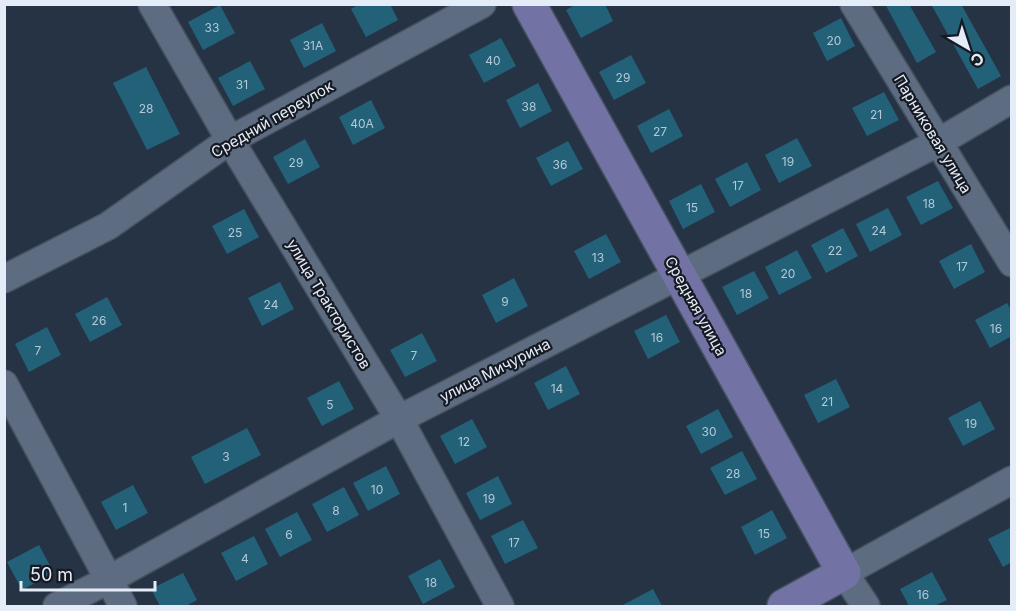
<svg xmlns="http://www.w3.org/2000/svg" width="1016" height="611" font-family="Inter,sans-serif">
<rect width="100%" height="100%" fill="#263345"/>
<path fill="#226178" d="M359,4H390L398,20L366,37L351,9Z
M576,4H605L613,21L581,38L566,10Z
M885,4H909L936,52L917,63Z
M931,4H961L1001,76L978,89Z
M220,5L235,33L203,50L188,22Z
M841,18L855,46L827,61L813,33Z
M322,23L336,51L304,68L290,40Z
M501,38L516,66L484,83L469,55Z
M631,55L646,83L614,100L599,72Z
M250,61L265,89L233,106L218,78Z
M146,67L180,134L147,150L113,83Z
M538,83L552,111L520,128L506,100Z
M884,92L899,120L867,136L852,108Z
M371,100L385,128L353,145L339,117Z
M669,109L683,136L651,153L637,126Z
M797,138L812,166L779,183L765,155Z
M305,139L320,167L288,184L273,157Z
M568,141L583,169L551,186L536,158Z
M747,162L761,190L730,207L715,179Z
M938,181L953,208L921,225L906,197Z
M701,184L715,212L683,229L669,201Z
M888,208L902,235L870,252L856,224Z
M244,209L259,237L227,254L212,226Z
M843,228L858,256L826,273L811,245Z
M606,234L621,262L589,279L574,251Z
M971,244L985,272L954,289L939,261Z
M797,250L812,278L779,295L765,267Z
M754,271L769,298L737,315L722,287Z
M514,278L528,306L496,323L482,295Z
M280,282L294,309L262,326L248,298Z
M107,297L122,325L90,342L75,314Z
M1007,303L1012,311V336L990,348L975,320Z
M666,315L680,342L648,359L634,331Z
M47,327L61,355L29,372L15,344Z
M422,333L437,361L405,377L390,350Z
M566,366L580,394L548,410L534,383Z
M836,379L850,407L818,423L804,395Z
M339,381L354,409L322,426L307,398Z
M980,401L995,429L963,446L948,418Z
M718,409L733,437L701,454L686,426Z
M472,419L487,447L455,464L440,436Z
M247,428L261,455L205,484L191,457Z
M742,451L757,479L725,495L710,468Z
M386,466L400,494L368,511L353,483Z
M498,476L512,504L480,520L466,493Z
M133,485L148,513L116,530L101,502Z
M344,487L359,515L327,532L312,504Z
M772,510L787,538L755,555L741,527Z
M297,512L312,540L280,557L265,529Z
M523,520L538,548L505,564L491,536Z
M1012,527V562L1003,567L988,539Z
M254,536L268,564L236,581L221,553Z
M39,545L54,573L22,590L7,562Z
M440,559L455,587L423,604L408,576Z
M932,572L947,600L934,606H909L900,589Z
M183,573L197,600L186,606H160L151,589Z
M653,589L662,606H621Z"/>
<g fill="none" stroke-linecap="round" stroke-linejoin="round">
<g stroke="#465160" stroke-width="30">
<path id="minor" d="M152,4L230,140L399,419L500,606
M854,4L1012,263
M4,279L108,226L230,140L482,4
M4,384L123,606
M57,606L108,580L399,419L939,142L1012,99
M866,606L844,573L1012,480"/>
</g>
<g stroke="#465160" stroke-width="36">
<path id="major" d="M529,4L844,573L784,606"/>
</g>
<use href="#minor" stroke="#5e6c81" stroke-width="27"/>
<use href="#major" stroke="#7272a4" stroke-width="33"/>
</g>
<g text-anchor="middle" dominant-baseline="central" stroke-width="4.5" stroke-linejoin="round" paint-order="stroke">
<g font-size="12" fill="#b4c9d8">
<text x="212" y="27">33</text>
<text x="834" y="40">20</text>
<text x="313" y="45">31А</text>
<text x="493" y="60">40</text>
<text x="623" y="77">29</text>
<text x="242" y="84">31</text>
<text x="529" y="106">38</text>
<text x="146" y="108">28</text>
<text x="876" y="114">21</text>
<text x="362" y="123">40А</text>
<text x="660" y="131">27</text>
<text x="788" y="161">19</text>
<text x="296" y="162">29</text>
<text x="560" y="164">36</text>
<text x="738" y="185">17</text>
<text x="929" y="203">18</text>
<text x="692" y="207">15</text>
<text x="879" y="230">24</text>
<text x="235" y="232">25</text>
<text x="835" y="250">22</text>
<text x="598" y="257">13</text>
<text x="962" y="266">17</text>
<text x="788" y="273">20</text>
<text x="746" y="293">18</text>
<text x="505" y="301">9</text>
<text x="271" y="304">24</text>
<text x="99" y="320">26</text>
<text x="996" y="328">16</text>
<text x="657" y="337">16</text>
<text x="38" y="350">7</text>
<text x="414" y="355">7</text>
<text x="557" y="388">14</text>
<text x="827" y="401">21</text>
<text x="330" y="404">5</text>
<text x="971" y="423">19</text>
<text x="709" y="431">30</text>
<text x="464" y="441">12</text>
<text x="226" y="456">3</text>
<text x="733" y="473">28</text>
<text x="377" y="489">10</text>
<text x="489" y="498">19</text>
<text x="125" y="507">1</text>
<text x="336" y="510">8</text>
<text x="764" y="533">15</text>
<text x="289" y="534">6</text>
<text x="514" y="542">17</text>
<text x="245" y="558">4</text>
<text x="431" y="582">18</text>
<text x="923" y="594">16</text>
</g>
<g font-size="15" fill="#e4ecf8" stroke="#151a23">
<text transform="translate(272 119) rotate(-30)">Средний переулок</text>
<text transform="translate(933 134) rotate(59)">Парниковая улица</text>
<text transform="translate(329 304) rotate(59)">улица Трактористов</text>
<text transform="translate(696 306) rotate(61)">Средняя улица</text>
<text transform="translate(495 370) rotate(-27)">улица Мичурина</text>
</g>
</g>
<rect width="1016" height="611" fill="none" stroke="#e4ecf8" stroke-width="12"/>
<g transform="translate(968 48) rotate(141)" stroke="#151a23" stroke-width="4.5" paint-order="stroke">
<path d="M0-4.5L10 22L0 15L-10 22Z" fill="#e4ecf8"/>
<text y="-9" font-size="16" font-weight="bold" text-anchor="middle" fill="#e4ecf8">С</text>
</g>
<path d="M21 581v9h134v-9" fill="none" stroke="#e4ecf8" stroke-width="3"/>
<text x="30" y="581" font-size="18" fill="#e4ecf8" stroke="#151a23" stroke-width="4.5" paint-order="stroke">50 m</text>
</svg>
